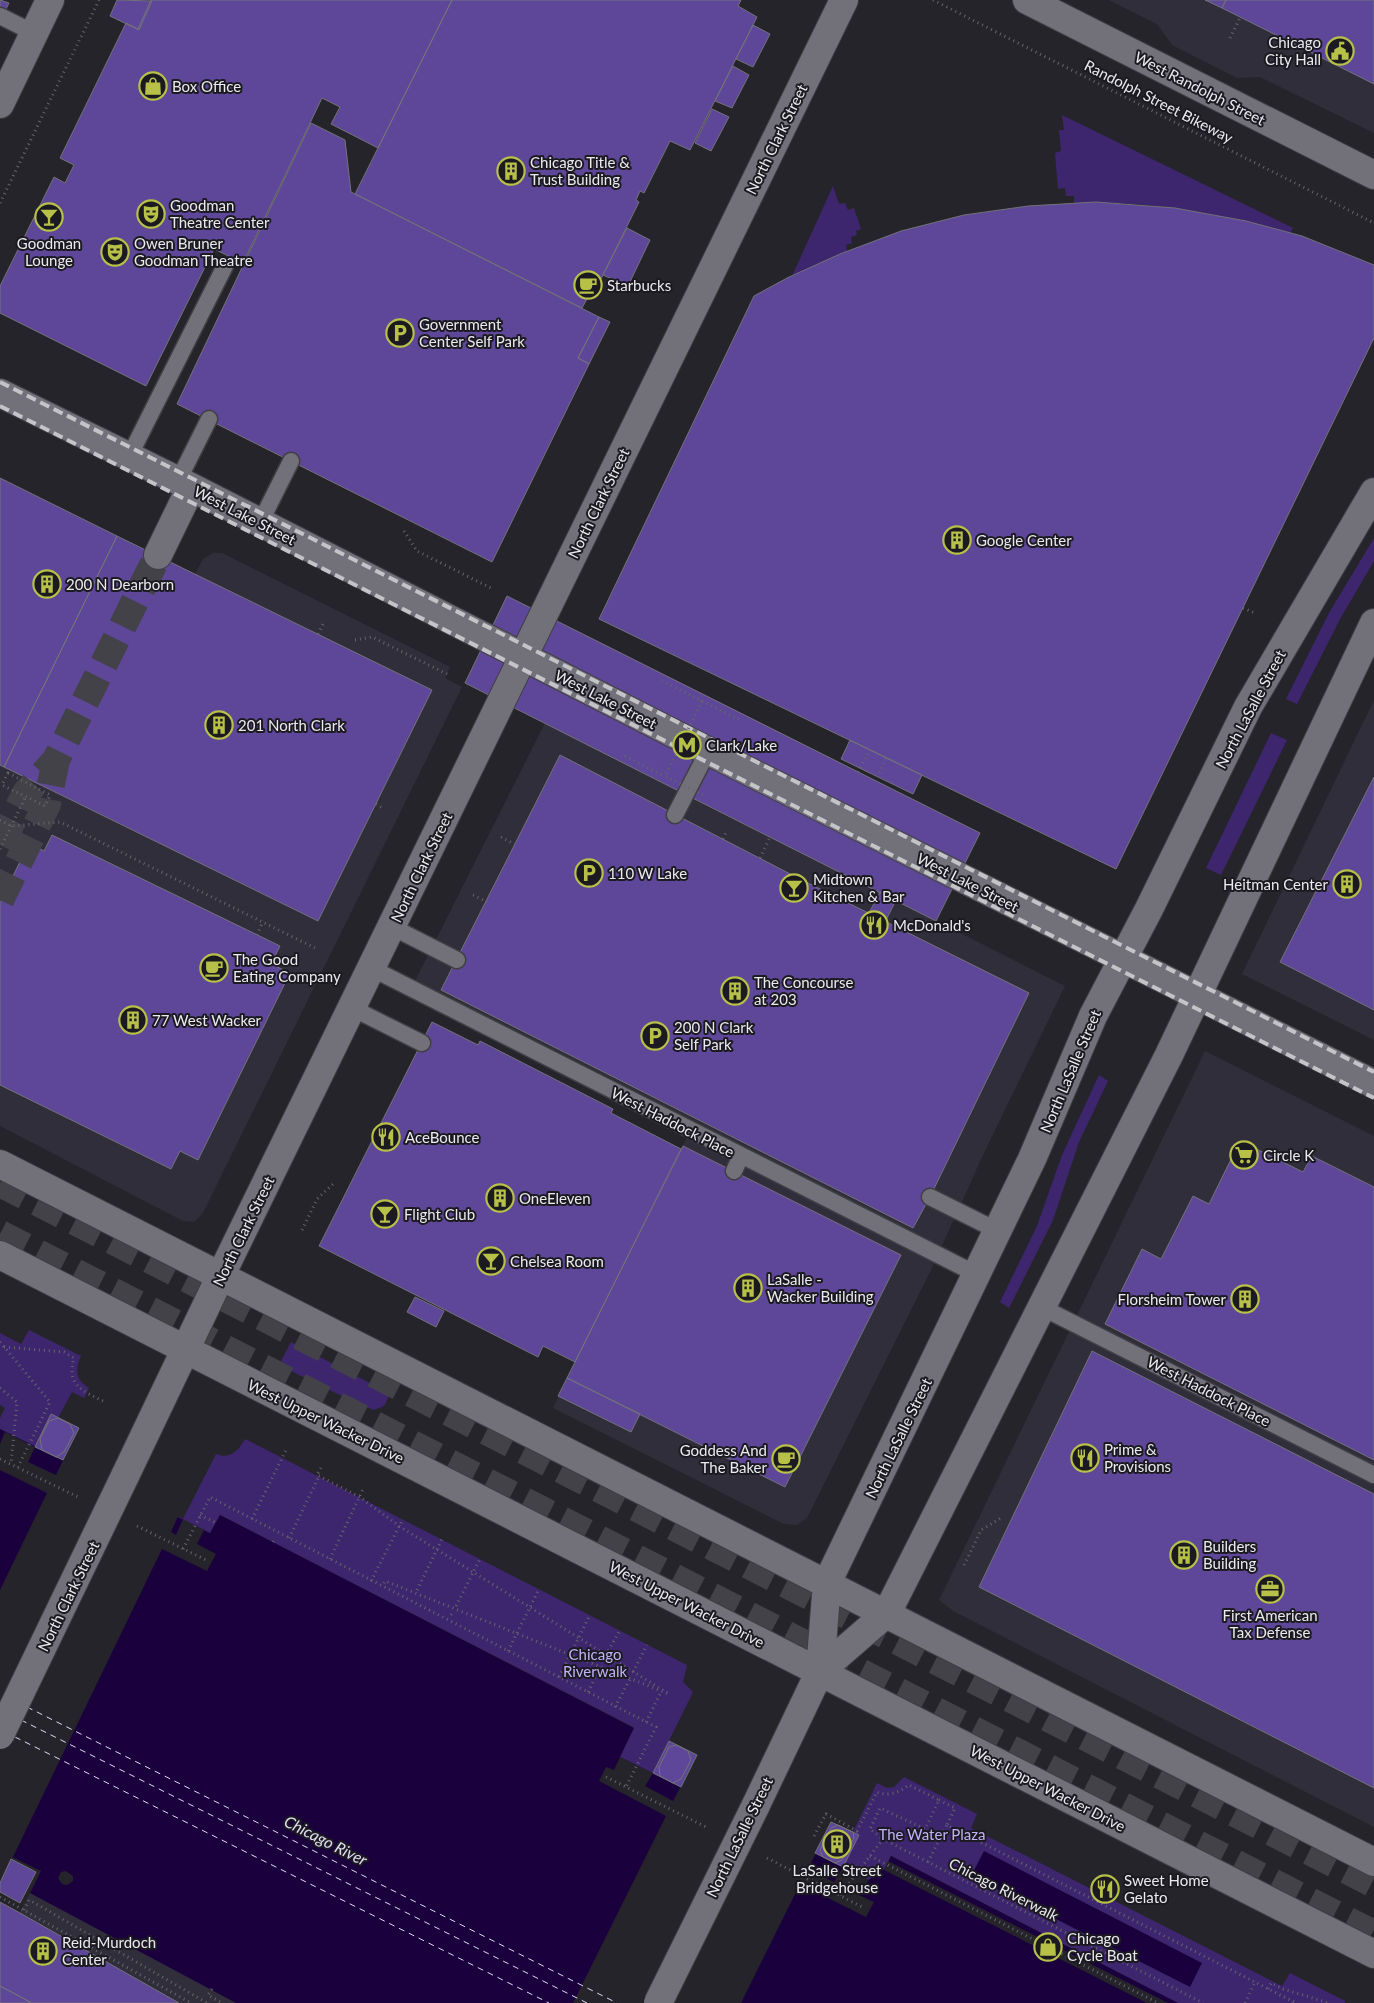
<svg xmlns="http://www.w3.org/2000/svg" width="1374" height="2003" font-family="Lato,sans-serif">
<rect width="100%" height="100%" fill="#25242b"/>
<path fill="#302e3a" d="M1109,0H1374V133L1260,77L1237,78L1172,45L1157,24Z
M117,536L195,574L203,559L213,553H222L450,667L445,678L462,687L203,1213L194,1222L183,1221L0,1126V765L70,633Z
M1374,700V1040L1242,974Z
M545,723L1065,986L984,1153L931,1270L807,1518L797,1525L784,1524L553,1408L690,1131L411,989Z
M1205,1051L1374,1136V1827L953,1611L939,1600Z
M30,1893L197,1980L236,2003H0V1902L20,1913Z"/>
<path fill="#3e266f" d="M1062,115L1293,228L1290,233C1221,214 1147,199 1074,204V196H1066L1065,188L1058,189L1055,153L1061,151L1059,130H1064Z
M833,186L839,204L845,203L848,210L854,208L861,229L856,231L857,235L851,237L852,243L846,245L847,251L792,276Z
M1374,538V561L1340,619L1297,704L1286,699L1329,613Z
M1271,733L1287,740L1221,875L1206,868Z
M1099,1075L1108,1081L1079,1142L1053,1220L1009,1308L1000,1302L1037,1226L1062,1155Z
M29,1330L81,1356C75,1370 75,1380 89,1388L84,1398L72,1392L58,1418L51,1414L35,1447L183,1519L216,1454C230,1460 239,1450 245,1439L687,1665L683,1682L693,1692L653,1773L843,1867L859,1835L853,1832L877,1783L887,1788L894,1787L904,1777L977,1814L971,1828L1282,1986L1290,1973L1345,2001V2003H1178L891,1856L884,1870L869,1880L614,1770L633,1727L220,1515L211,1533L216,1554L0,1429V1418L5,1408L0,1405V1333L21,1344Z
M291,1342L387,1392L388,1398L384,1406L374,1410L356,1403L279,1365Z"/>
<path fill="#1a013d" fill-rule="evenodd" d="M0,1429L210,1533L220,1515L634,1728L620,1757L843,1867L869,1880L881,1869L884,1870L891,1856L1178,2003H236L30,1893L41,1871L0,1851ZM66,1871L73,1876V1881L67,1885L62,1884L58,1878L61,1872Z
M984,1851L1202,1963L1190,1987L971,1876Z"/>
<path fill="#25242b" d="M5,1432L35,1447L28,1462L56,1475L64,1458L179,1514L171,1532L176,1535L183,1519L204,1530L197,1544L216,1554L207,1571L162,1549L12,1859L0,1853V1590L47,1493L0,1470V1444Z
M620,1757L653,1773L645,1786L673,1801L682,1784L817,1851L808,1869L834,1882L843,1867L869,1880L857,1894L874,1902L866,1917L800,1884L741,2003H573L666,1816L599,1781L606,1767L614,1770Z
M888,1861L1168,2003H1147L884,1870Z"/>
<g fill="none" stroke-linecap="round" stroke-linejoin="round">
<path stroke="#e0dcf3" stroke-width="1" stroke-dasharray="6 5" stroke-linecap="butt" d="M27,1707L617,2003
M21,1720L587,2003
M15,1737L549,2003"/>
</g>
<path fill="#5e4799" stroke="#73727a" d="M0,0L9,3L0,21Z
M117,0L152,1L139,30L110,16Z
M151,0H452L378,148L331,124L340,107L322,98L243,263L214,249L146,386L0,313V286L54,177L65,183L74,165L60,158L126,23L138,29Z
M452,0H741L738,6L757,17L690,150L670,141L644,193L640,191L636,200L639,202L591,299L588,297L582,308L355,194Z
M1205,0H1226L1222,8Z
M1226,0H1374V84L1222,8Z
M753,25L770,34L753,67L736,59Z
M733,66L749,75L732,108L715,101Z
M712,109L729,117L711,151L695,143Z
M311,123L345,140L351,192L599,317L578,358L589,364L492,562L177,404Z
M1096,202L1175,208L1246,221L1302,236L1374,265V338L1116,869L599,619L754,296L787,278L840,254L901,231L964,215L1028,206Z
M627,228L650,240L628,286L603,275Z
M599,317L610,322L589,364L578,358Z
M0,478L117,536L4,767L0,765Z
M117,536L432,690L318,921L4,767Z
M507,596L980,833L936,921L465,683Z
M850,740L922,775L913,794L841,759Z
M560,755L798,878L1029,993L930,1197L913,1228L441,990Z
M1374,777V1010L1280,962Z
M52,835L280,946L271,964L290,973L198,1160L180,1151L171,1169L0,1085V903L29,843L44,851Z
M880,892L896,900L885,922L869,913Z
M432,1022L478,1045L480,1041L613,1109L611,1113L681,1149L575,1362L543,1346L538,1357L319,1246Z
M1240,1141L1303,1172L1312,1156L1374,1187V1460L1105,1324L1142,1249L1161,1259L1193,1196L1209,1204Z
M683,1146L901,1255L785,1487L567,1378Z
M415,1297L444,1311L436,1327L407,1312Z
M1092,1351L1374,1494V1788L979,1587Z
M567,1378L640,1414L631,1432L558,1396Z
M51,1414L79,1428L63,1460L35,1447Z
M58,1418L70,1424L74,1433L64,1452L56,1457L42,1450L40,1439L49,1421Z
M669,1741L697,1755L681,1787L653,1773Z
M676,1745L688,1751L691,1760L681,1779L673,1783L660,1776L659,1767L669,1747Z
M831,1822L859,1835L843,1867L815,1853Z
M838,1825L853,1832L854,1838L842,1860L835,1863L823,1857L820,1850L831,1828Z
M11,1859L36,1872L20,1903L0,1892V1883Z
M0,1902L20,1913L179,2003H32L0,1986Z
M0,1986L32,2003H0Z"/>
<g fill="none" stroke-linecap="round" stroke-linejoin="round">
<path stroke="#434248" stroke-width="28" stroke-dasharray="28 14" stroke-linecap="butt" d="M0,845L26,793L56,760L158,555
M0,900L47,804L56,760"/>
<path stroke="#434248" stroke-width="28" stroke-dasharray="28 14" stroke-linecap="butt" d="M0,1183L1374,1884
M0,1234L1374,1934"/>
<g stroke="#3f3e43" stroke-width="19">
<path id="lane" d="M0,16L34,33
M129,457L225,266
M178,481L209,419
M260,523L291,461
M675,815L708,751
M392,927L457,960
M371,968L976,1274
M352,1008L422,1043
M734,1171L741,1156
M930,1197L998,1231
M1043,1308L1374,1475"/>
</g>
<g stroke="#3f3e43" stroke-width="30">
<path id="secondary" d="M1027,0L1374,175
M0,104L50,0
M0,393L191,487L708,751L1374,1084
M158,555L191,487
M0,1164L1374,1862
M0,1255C459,1487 917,1720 1374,1954
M125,1476L221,1275L844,0
M820,1671L887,1613L1169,1055L1374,623
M755,1807L820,1671L827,1583L1032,1159L1093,1016L1149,909L1248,707L1374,492"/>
</g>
<path stroke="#66656b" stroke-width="3" stroke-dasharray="1 4" stroke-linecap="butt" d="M933,0L1374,223
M1230,38L1240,18
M0,203L99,0
M404,531L417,551L493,589
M1243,608L1255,613
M318,634L323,624
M355,640L372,637L447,674
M662,681L742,721
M625,756L664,776
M858,772L870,750
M8,773L50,795L45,806L2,785Z
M879,773L886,758
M376,804L384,809
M0,820L11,826L60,822L315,948
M501,837L516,845
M723,839L726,832
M0,849L26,796
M760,858L770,837
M473,895L487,902
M257,935L263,921
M302,1230L317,1199L333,1184
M0,1342L50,1402L18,1467
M4,1347L64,1352L74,1358C66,1386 83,1391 105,1402
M0,1388L17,1402L11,1464
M0,1459L78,1497
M321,1468L317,1475L360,1497L399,1526L669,1694L385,1581L382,1586
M200,1515L216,1523
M252,1519L286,1450
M137,1526L208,1561
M289,1538L319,1476
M273,1542L275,1538
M183,1549L210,1497L656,1727L626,1787
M330,1559L363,1489
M964,1565L981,1530L1001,1518
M371,1581L403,1519
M417,1590L442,1539
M456,1606L480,1559
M451,1615L453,1612
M508,1651L539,1589
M606,1655L620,1630
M633,1672L647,1645
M559,1677L590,1615
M588,1692L600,1667
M615,1707L630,1679
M646,1722L661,1692
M606,1777L708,1828
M939,1800L955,1808L947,1825L1296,2003
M814,1836L826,1814L857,1831L877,1792C888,1797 900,1792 909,1785L939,1800L925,1829L880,1808L870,1829L883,1839
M870,1856L1158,2003
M767,1858L864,1908
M928,1862L947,1825
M840,1895L883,1839L1203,2003
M0,1897L191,2003
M24,1910L29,1900L40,1906L207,2003
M212,1989L208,1995L222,2003
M1268,1989L1271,1983L1283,1989L1329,2003
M1245,2003L1255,1982"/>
<use href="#lane" stroke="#727179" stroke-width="16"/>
<use href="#secondary" stroke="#727179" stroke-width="28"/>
<path stroke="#c4c3c8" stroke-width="4" stroke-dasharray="10 5" stroke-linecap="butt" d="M0,382L1374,1072
M0,406L1374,1098"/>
<g stroke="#3f3e43" stroke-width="30" stroke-linecap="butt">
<path id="secondary-bridge" d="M0,1735L125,1476
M658,2003L755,1807"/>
</g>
<path stroke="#66656b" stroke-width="3" stroke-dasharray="1 4" stroke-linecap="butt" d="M702,701L665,776L703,795"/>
<use href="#secondary-bridge" stroke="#727179" stroke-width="28"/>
</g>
<defs>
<g id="civic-ring" transform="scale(1.4375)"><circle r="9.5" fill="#1c1a21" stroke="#b7c148" stroke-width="1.5"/><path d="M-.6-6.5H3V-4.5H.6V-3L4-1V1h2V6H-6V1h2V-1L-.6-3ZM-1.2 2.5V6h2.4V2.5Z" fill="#b7c148"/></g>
<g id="shop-ring" transform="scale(1.4375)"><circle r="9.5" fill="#1c1a21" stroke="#b7c148" stroke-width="1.5"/><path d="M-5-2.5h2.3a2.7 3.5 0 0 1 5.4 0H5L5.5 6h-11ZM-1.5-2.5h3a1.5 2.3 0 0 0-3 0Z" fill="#b7c148"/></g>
<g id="building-ring" transform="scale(1.4375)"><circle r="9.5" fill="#1c1a21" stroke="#b7c148" stroke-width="1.5"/><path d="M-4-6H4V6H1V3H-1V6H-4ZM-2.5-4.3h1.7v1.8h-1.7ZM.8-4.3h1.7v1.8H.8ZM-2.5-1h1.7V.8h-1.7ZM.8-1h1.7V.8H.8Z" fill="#b7c148"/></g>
<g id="theatre-ring" transform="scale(1.4375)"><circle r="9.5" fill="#1c1a21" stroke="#b7c148" stroke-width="1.5"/><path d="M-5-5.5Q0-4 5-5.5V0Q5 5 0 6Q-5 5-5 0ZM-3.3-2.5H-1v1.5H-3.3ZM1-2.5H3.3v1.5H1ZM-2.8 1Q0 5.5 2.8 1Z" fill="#b7c148"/></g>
<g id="bar-ring" transform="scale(1.4375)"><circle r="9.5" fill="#1c1a21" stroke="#b7c148" stroke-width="1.5"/><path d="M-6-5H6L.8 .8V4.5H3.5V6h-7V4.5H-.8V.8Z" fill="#b7c148"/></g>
<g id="cafe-ring" transform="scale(1.4375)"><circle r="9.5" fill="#1c1a21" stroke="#b7c148" stroke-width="1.5"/><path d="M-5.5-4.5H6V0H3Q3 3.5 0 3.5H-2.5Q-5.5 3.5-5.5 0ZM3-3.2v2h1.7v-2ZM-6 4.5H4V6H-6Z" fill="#b7c148"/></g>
<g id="parking-ring" transform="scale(1.4375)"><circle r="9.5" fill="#1c1a21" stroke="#b7c148" stroke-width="1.5"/><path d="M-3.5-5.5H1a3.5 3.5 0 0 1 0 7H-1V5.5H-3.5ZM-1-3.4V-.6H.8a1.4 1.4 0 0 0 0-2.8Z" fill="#b7c148"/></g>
<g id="metro-ring" transform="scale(1.4375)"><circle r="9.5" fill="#1c1a21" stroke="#b7c148" stroke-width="1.5"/><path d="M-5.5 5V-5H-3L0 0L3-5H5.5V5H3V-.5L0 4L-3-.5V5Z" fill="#b7c148"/></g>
<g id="restaurant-ring" transform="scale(1.4375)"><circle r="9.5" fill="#1c1a21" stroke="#b7c148" stroke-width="1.5"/><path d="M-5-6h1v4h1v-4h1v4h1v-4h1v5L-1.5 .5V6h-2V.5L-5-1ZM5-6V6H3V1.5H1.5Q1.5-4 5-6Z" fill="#b7c148"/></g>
<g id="supermarket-ring" transform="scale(1.4375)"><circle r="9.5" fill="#1c1a21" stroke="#b7c148" stroke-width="1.5"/><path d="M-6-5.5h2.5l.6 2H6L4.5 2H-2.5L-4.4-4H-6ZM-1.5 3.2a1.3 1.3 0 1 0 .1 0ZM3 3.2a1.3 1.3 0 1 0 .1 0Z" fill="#b7c148"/></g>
<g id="office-ring" transform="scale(1.4375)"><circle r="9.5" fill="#1c1a21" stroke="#b7c148" stroke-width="1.5"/><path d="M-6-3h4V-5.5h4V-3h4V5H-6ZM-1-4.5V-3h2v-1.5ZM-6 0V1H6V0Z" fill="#b7c148"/></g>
</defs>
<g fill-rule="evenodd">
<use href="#civic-ring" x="1340" y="51"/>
<use href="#shop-ring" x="153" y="86"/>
<use href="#building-ring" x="511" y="171"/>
<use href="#theatre-ring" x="151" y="214"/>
<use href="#bar-ring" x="49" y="217"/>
<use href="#theatre-ring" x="115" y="252"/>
<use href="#cafe-ring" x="588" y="285"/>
<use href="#parking-ring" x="400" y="333"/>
<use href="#building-ring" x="957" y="540"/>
<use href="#building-ring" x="47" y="584"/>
<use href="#building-ring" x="219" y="725"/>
<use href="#metro-ring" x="687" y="745"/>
<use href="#parking-ring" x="589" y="873"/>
<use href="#building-ring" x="1347" y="884"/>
<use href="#bar-ring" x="794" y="888"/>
<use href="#restaurant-ring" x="874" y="925"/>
<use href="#cafe-ring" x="214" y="968"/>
<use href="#building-ring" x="735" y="991"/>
<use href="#building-ring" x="133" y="1020"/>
<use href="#parking-ring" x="655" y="1036"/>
<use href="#restaurant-ring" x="386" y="1137"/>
<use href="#supermarket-ring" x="1244" y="1155"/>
<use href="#building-ring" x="500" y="1198"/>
<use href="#bar-ring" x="385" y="1214"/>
<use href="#bar-ring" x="491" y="1261"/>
<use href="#building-ring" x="748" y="1288"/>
<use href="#building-ring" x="1245" y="1299"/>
<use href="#restaurant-ring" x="1085" y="1458"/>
<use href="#cafe-ring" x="786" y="1459"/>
<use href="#building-ring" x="1184" y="1555"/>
<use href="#office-ring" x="1270" y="1589"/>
<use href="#building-ring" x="837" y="1844"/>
<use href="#restaurant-ring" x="1105" y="1889"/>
<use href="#shop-ring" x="1048" y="1947"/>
<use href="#building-ring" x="43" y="1951"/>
</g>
<g text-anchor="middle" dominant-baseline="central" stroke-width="4" stroke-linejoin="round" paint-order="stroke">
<g font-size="15" fill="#ebeaef" stroke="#1c1a21" text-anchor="start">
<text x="1321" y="42" text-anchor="end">Chicago<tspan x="1321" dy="17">City Hall</tspan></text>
<text x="172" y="86">Box Office</text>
<text x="530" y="162">Chicago Title &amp;<tspan x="530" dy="17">Trust Building</tspan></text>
<text x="170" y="205">Goodman<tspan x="170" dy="17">Theatre Center</tspan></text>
<text x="49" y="243" text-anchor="middle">Goodman<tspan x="49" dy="17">Lounge</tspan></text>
<text x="134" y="243">Owen Bruner<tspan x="134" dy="17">Goodman Theatre</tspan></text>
<text x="607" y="285">Starbucks</text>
<text x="419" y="324">Government<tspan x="419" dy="17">Center Self Park</tspan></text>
<text x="976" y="540">Google Center</text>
<text x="66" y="584">200 N Dearborn</text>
<text x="238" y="725">201 North Clark</text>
<text x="706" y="745">Clark/Lake</text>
<text x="608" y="873">110 W Lake</text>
<text x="813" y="879">Midtown<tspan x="813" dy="17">Kitchen &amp; Bar</tspan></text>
<text x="1328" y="884" text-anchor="end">Heitman Center</text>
<text x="893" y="925">McDonald's</text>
<text x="233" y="959">The Good<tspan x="233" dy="17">Eating Company</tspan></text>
<text x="754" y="982">The Concourse<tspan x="754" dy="17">at 203</tspan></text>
<text x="152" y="1020">77 West Wacker</text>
<text x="674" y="1027">200 N Clark<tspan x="674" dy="17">Self Park</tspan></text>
<text x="405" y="1137">AceBounce</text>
<text x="1263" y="1155">Circle K</text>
<text x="519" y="1198">OneEleven</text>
<text x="404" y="1214">Flight Club</text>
<text x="510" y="1261">Chelsea Room</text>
<text x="767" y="1279">LaSalle -<tspan x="767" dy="17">Wacker Building</tspan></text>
<text x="1226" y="1299" text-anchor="end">Florsheim Tower</text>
<text x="1104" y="1449">Prime &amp;<tspan x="1104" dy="17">Provisions</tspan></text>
<text x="767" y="1450" text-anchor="end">Goddess And<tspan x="767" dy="17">The Baker</tspan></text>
<text x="1203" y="1546">Builders<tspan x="1203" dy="17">Building</tspan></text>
<text x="1270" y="1615" text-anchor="middle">First American<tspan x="1270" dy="17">Tax Defense</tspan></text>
<text x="837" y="1870" text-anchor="middle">LaSalle Street<tspan x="837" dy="17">Bridgehouse</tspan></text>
<text x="1124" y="1880">Sweet Home<tspan x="1124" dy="17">Gelato</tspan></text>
<text x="1067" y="1938">Chicago<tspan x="1067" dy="17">Cycle Boat</tspan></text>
<text x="62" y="1942">Reid-Murdoch<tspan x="62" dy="17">Center</tspan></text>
</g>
<g font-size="15" fill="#ebeaef" stroke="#1c1a21">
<text transform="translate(1200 88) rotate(27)">West Randolph Street</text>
<text transform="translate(1159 101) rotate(27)">Randolph Street Bikeway</text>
<text transform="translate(776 139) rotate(-64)">North Clark Street</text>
<text transform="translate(598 503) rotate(-64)">North Clark Street</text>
<text transform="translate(245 515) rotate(27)">West Lake Street</text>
<text transform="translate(606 699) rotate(27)">West Lake Street</text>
<text transform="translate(1250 709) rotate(-62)">North LaSalle Street</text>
<text transform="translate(421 867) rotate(-64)">North Clark Street</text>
<text transform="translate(968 882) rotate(27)">West Lake Street</text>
<text transform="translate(1070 1071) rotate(-67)">North LaSalle Street</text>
<text transform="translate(673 1122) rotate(27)">West Haddock Place</text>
<text transform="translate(243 1231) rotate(-64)">North Clark Street</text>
<text transform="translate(1209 1391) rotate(27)">West Haddock Place</text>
<text transform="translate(326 1421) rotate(26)">West Upper Wacker Drive</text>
<text transform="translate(898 1438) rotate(-64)">North LaSalle Street</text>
<text transform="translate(68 1596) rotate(-64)">North Clark Street</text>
<text transform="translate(687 1604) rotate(27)">West Upper Wacker Drive</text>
<text transform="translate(1048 1788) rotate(27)">West Upper Wacker Drive</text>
<text transform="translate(739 1837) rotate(-64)">North LaSalle Street</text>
<text transform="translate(1004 1889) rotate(27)">Chicago Riverwalk</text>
</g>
<g font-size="15" fill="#c1b3f6" stroke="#1c1a21">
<text x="595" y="1654">Chicago<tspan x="595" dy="17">Riverwalk</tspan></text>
<text x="932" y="1834">The Water Plaza</text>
</g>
<g font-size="16" font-style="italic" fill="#e0dcf3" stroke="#1c1a21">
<text transform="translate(326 1840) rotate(27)">Chicago River</text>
</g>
</g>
</svg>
